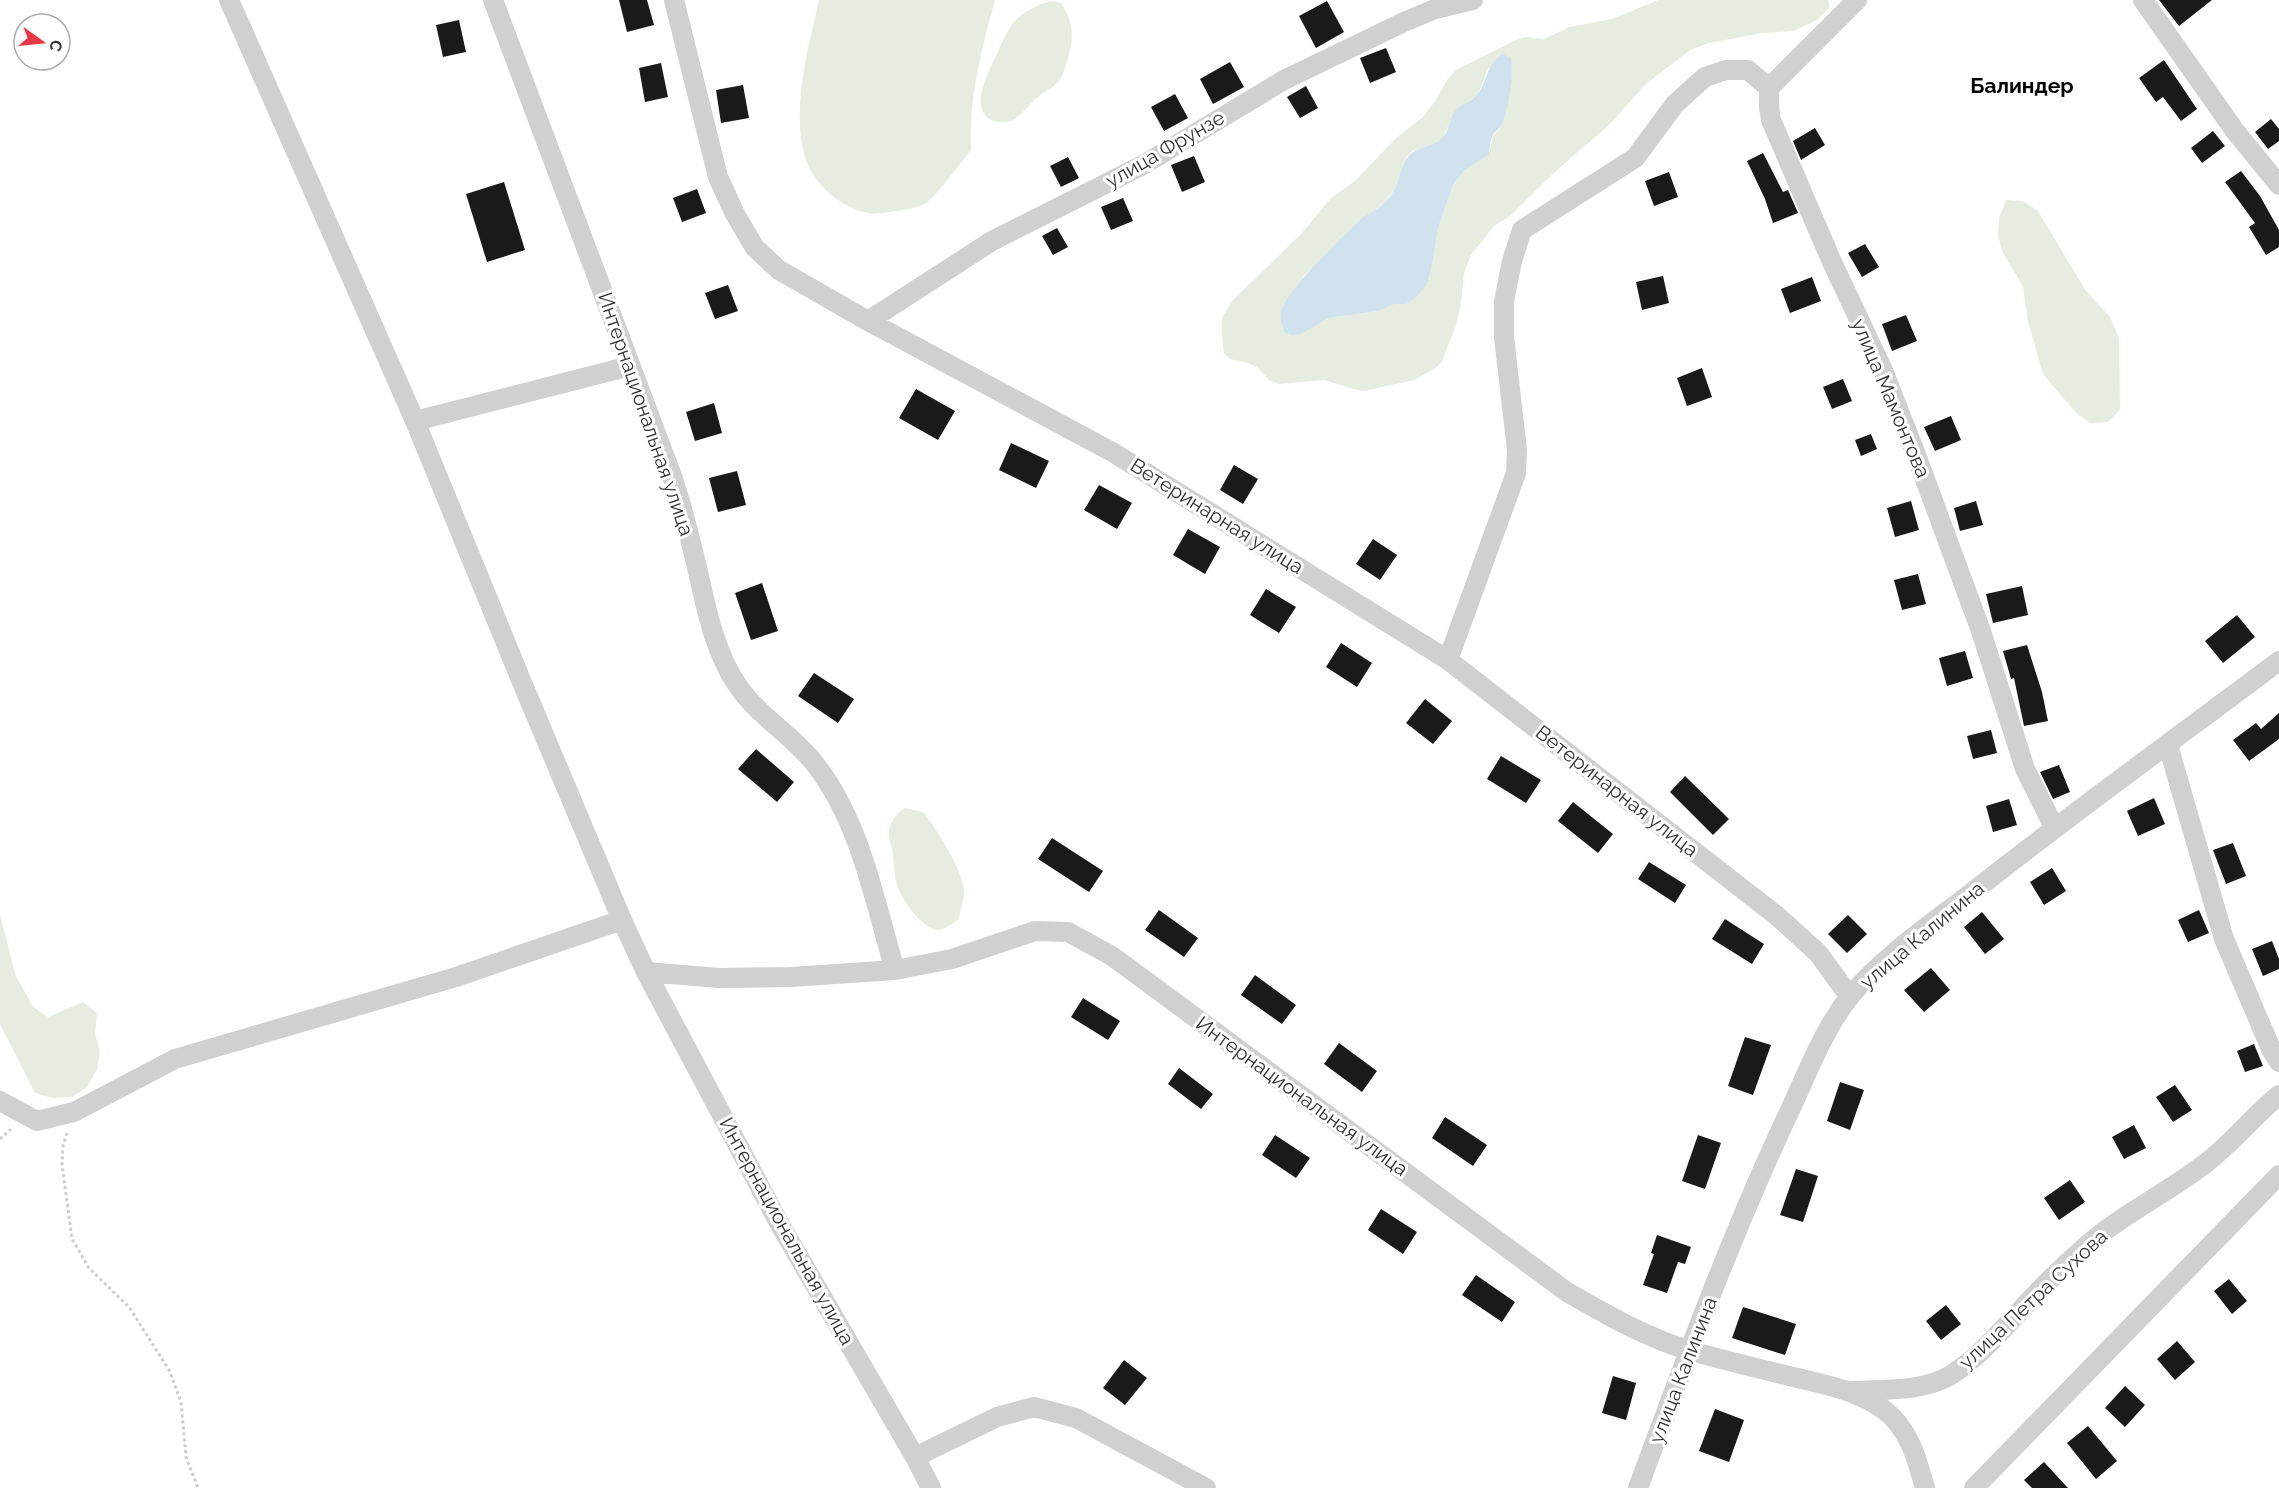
<svg xmlns="http://www.w3.org/2000/svg" width="2279" height="1488" font-family="Raleway,sans-serif">
<rect width="100%" height="100%" fill="#fff"/>
<path fill="#e6ecdf" fill-rule="evenodd" d="M819,0H995C981,52 969,95 971,150C961,162 937,196 926,203C917,208 906,210 895,211C887,212 877,215 868,213C840,208 811,182 804,154C792,103 808,50 819,0Z
M1658,0H1828L1830,7L1817,20L1793,31L1763,33L1709,43L1690,50L1646,84L1608,126L1558,169L1510,216L1494,226L1471,255L1464,273L1461,303L1456,326L1441,363L1434,369L1414,380L1364,391L1352,389L1325,380L1280,384L1270,381L1257,367L1248,363L1230,359L1224,353L1222,335V318L1233,300L1301,234L1331,198L1355,181L1396,138L1423,117L1436,100L1447,80L1456,70L1516,40L1526,37L1544,39L1570,27L1612,19ZM1489,67H1512L1510,95L1503,120L1500,128L1493,136L1489,154L1465,170L1453,185L1438,228L1432,265L1427,285L1406,304H1395L1378,311L1328,318L1283,306L1304,276L1363,217L1372,213L1385,202L1395,188L1403,164L1407,157L1413,151L1431,147L1444,136L1454,112L1478,94Z
M1051,1L1061,3C1075,24 1074,41 1066,64C1064,71 1062,78 1056,84C1051,89 1043,92 1038,97C1030,104 1023,113 1015,119C1009,123 1000,123 993,121C968,110 988,72 996,56C1011,23 1015,12 1051,1Z
M2006,200L2023,201L2038,211L2086,291L2110,317L2119,338L2120,410L2108,422L2090,423L2076,413L2043,374L2028,322L2023,286L2003,253L1998,236L1999,218Z
M905,808L923,812C936,828 963,870 964,891C964,900 960,910 959,919C954,922 948,927 943,929C924,935 900,897 896,882C894,873 894,863 893,854C892,848 889,841 889,835C888,825 896,813 905,808Z
M0,914L15,974L33,1007L48,1017L83,1002L97,1013L95,1034L100,1051L97,1070L87,1087L72,1097L52,1098L35,1093L0,1024Z"/>
<path fill="#cfe2ee" d="M1502,54L1511,58C1514,78 1509,106 1502,124C1500,129 1496,130 1493,135C1490,140 1490,148 1489,154L1465,170L1453,185L1438,228L1432,265L1427,285L1414,299L1406,304H1395L1378,311L1328,318L1301,334L1292,335L1284,332C1283,326 1280,319 1281,313C1283,292 1346,234 1363,217C1377,211 1390,200 1396,186C1400,176 1401,165 1408,157C1416,146 1432,149 1443,137C1449,131 1449,120 1454,112C1460,104 1474,101 1479,92C1488,78 1487,64 1502,54Z"/>
<path fill="#1a1a1a" d="M619,0H647L654,25L627,32Z
M2159,0H2212L2179,26Z
M1327,1L1344,32L1316,48L1299,16Z
M459,20L466,52L443,57L436,25Z
M1386,48L1396,72L1370,83L1360,58Z
M2164,60L2197,109L2181,121L2163,97L2156,102L2139,78Z
M1230,62L1244,87L1213,104L1200,79Z
M661,63L668,97L645,102L639,68Z
M743,85L749,118L721,123L716,90Z
M1306,86L1318,108L1300,118L1287,97Z
M1175,94L1188,118L1164,131L1151,107Z
M2271,119L2279,129V141L2268,149L2255,132Z
M1815,128L1825,145L1801,160L1793,141Z
M2213,131L2225,146L2202,163L2191,148Z
M1763,153L1783,192L1788,190L1798,213L1773,223L1765,199L1747,161Z
M1194,156L1205,182L1182,192L1171,165Z
M1068,157L1079,178L1061,187L1050,166Z
M2241,171L2260,196L2279,230V247L2266,255L2249,227L2255,223L2225,182Z
M1669,172L1678,197L1654,206L1645,181Z
M504,182L525,250L487,262L466,194Z
M697,189L706,213L682,222L673,198Z
M1123,198L1133,221L1111,230L1101,207Z
M1057,228L1068,247L1053,255L1042,236Z
M1865,244L1879,267L1862,277L1848,253Z
M1663,276L1669,303L1642,310L1636,282Z
M1812,277L1821,301L1790,313L1781,289Z
M728,285L738,311L715,319L705,293Z
M1906,315L1917,341L1892,351L1882,324Z
M1702,368L1712,397L1687,406L1677,378Z
M1843,379L1852,401L1832,409L1823,387Z
M916,389L955,411L938,440L899,418Z
M714,403L722,433L695,441L686,412Z
M1951,416L1961,440L1935,451L1924,427Z
M1871,434L1877,449L1861,456L1855,440Z
M1011,443L1049,461L1036,488L999,470Z
M1234,465L1258,479L1243,504L1220,490Z
M737,471L746,505L718,512L709,478Z
M1099,485L1132,503L1117,529L1084,510Z
M1911,501L1919,530L1895,537L1887,508Z
M1976,501L1983,525L1960,531L1954,508Z
M1188,529L1220,547L1205,574L1173,555Z
M1373,539L1397,555L1380,580L1356,564Z
M1918,574L1926,604L1902,610L1894,580Z
M762,583L778,631L751,640L735,593Z
M2022,586L2028,615L1993,623L1986,594Z
M1266,589L1296,607L1279,633L1250,615Z
M2237,615L2255,637L2223,663L2205,641Z
M1341,643L1372,663L1357,687L1326,667Z
M2027,645L2042,692L2048,721L2024,726L2014,678L2011,679L2003,651Z
M1965,651L1973,678L1947,686L1939,658Z
M814,673L854,699L838,723L798,696Z
M1425,699L1452,721L1433,744L1406,723Z
M2279,713V739L2249,761L2233,740L2256,723L2261,729Z
M1991,730L1997,753L1973,759L1967,736Z
M756,749L794,782L777,802L738,769Z
M1501,756L1541,780L1526,803L1487,779Z
M2059,765L2070,792L2053,799L2040,772Z
M1685,776L1729,819L1713,835L1670,792Z
M2154,798L2165,824L2138,836L2127,811Z
M2009,799L2017,825L1993,832L1986,806Z
M1573,802L1613,834L1598,853L1558,821Z
M1052,838L1103,871L1089,892L1038,859Z
M2233,843L2246,876L2226,884L2213,850Z
M1649,862L1686,885L1675,903L1638,879Z
M2052,868L2066,891L2044,905L2030,882Z
M1159,910L1198,938L1184,957L1145,930Z
M2199,910L2209,933L2188,942L2178,920Z
M1982,912L2004,939L1985,954L1964,927Z
M1848,915L1867,934L1847,953L1828,934Z
M1725,919L1764,944L1752,964L1712,939Z
M2272,941L2279,959V969L2263,976L2252,949Z
M1931,968L1950,990L1924,1012L1904,990Z
M1255,975L1296,1005L1282,1024L1241,995Z
M1083,998L1120,1021L1108,1040L1071,1017Z
M1745,1037L1771,1045L1753,1095L1728,1086Z
M1339,1043L1377,1071L1362,1092L1324,1064Z
M2254,1044L2263,1066L2245,1072L2237,1051Z
M1179,1068L1213,1094L1201,1109L1168,1084Z
M1840,1082L1864,1090L1850,1130L1827,1121Z
M2175,1085L2192,1110L2173,1122L2156,1097Z
M1445,1117L1487,1145L1473,1166L1432,1138Z
M2134,1125L2146,1148L2124,1159L2112,1137Z
M1275,1135L1310,1158L1296,1178L1262,1155Z
M1698,1135L1721,1143L1705,1189L1682,1181Z
M1796,1169L1818,1176L1803,1222L1780,1215Z
M2070,1180L2085,1202L2059,1220L2044,1198Z
M1381,1209L1417,1232L1403,1254L1368,1230Z
M1657,1235L1691,1247L1685,1264L1678,1262L1667,1293L1643,1285L1654,1254L1651,1253Z
M1476,1275L1515,1302L1502,1322L1462,1295Z
M2229,1279L2247,1301L2232,1314L2214,1291Z
M1946,1305L1961,1324L1941,1340L1926,1321Z
M1743,1307L1796,1324L1785,1355L1732,1338Z
M2177,1341L2195,1362L2175,1380L2157,1359Z
M1124,1360L1147,1378L1125,1405L1103,1388Z
M1613,1376L1636,1383L1626,1420L1602,1413Z
M2125,1386L2145,1405L2125,1427L2105,1408Z
M1715,1409L1744,1420L1729,1462L1699,1451Z
M2088,1426L2117,1461L2096,1479L2067,1443Z
M2044,1462L2068,1488H2032L2024,1480Z"/>
<g fill="none" stroke-linecap="round" stroke-linejoin="round">
<path stroke="#cdcdcd" stroke-width="3" stroke-dasharray="3 3" stroke-linecap="butt" d="M67,1133L63,1146L62,1164L72,1239L89,1268L129,1307L169,1370L181,1402L186,1457L198,1488
M0,1139L11,1129"/>
<path stroke="#d0d0d0" stroke-width="20" d="M229,0L415,421L521,680L622,920L646,972L779,1223L915,1457L931,1488
M493,0L672,476C681,503 688,530 695,559C705,600 712,647 736,683C757,716 792,734 815,764C861,823 874,900 895,970
M674,0L718,177L735,214L755,248L779,270L868,321L1114,453L1448,660L1776,915L1818,953L1850,997
M1857,0L1769,88V107L1771,120L1832,262L1882,368L1915,452L1981,631L2025,769L2054,827
M2143,0L2235,131L2279,185
M868,321L992,241L1143,165L1284,80L1404,22L1435,9L1473,0
M415,421L630,366
M1448,660L1516,473L1517,450L1504,337V301L1512,261L1522,230L1635,158L1675,104L1705,77L1726,70H1748L1769,88
M2168,745L2224,939L2272,1051L2279,1062
M646,972L719,978L791,977L895,970L952,959L1035,931L1068,932L1112,956L1567,1292C1607,1315 1647,1338 1691,1351C1723,1360 1756,1368 1789,1376C1822,1384 1854,1389 1883,1409C1909,1428 1917,1459 1925,1488
M0,1101L37,1121L74,1112L175,1059L456,977L622,920
M1853,1391C1885,1389 1923,1392 1951,1375C1977,1359 1997,1335 2018,1313C2039,1290 2062,1267 2086,1246C2121,1215 2165,1194 2202,1166C2231,1145 2252,1117 2279,1095
M915,1457L997,1417L1034,1407L1076,1418L1206,1488
M1638,1488C1685,1361 1732,1233 1790,1110C1808,1072 1824,1028 1851,995C1886,954 1933,923 1975,890C2075,811 2178,737 2279,661
M1974,1488L2279,1175"/>
</g>
<g text-anchor="middle" dominant-baseline="central" stroke-width="6" stroke-linejoin="round" paint-order="stroke">
<g font-size="20" fill="#333" stroke="#fff">
<text transform="translate(1165 149) rotate(-30)">улица Фрунзе</text>
<text transform="translate(1891 398) rotate(67)">улица Мамонтова</text>
<text transform="translate(646 414) rotate(71)">Интернациональная улица</text>
<text transform="translate(1217 516) rotate(32)">Ветеринарная улица</text>
<text transform="translate(1617 791) rotate(38)">Ветеринарная улица</text>
<text transform="translate(1922 935) rotate(-40)">улица Калинина</text>
<text transform="translate(1302 1096) rotate(36)">Интернациональная улица</text>
<text transform="translate(787 1231) rotate(61)">Интернациональная улица</text>
<text transform="translate(2033 1299) rotate(-43)">улица Петра Сухова</text>
<text transform="translate(1683 1370) rotate(-69)">улица Калинина</text>
</g>
<g font-size="21" font-weight="bold" fill="#000" stroke="#fff">
<text x="2022" y="85">Балиндер</text>
</g>
</g>
<g transform="translate(42 42) rotate(105)"><circle r="28" fill="#ffffff" stroke="#adadad" stroke-width="1.5"/>
<path d="M0-4.5L10 22L0 15L-10 22Z" fill="#e63946"/>
<text y="-9" font-size="16" font-weight="bold" text-anchor="middle" fill="#333333">С</text>
</g>
</svg>
